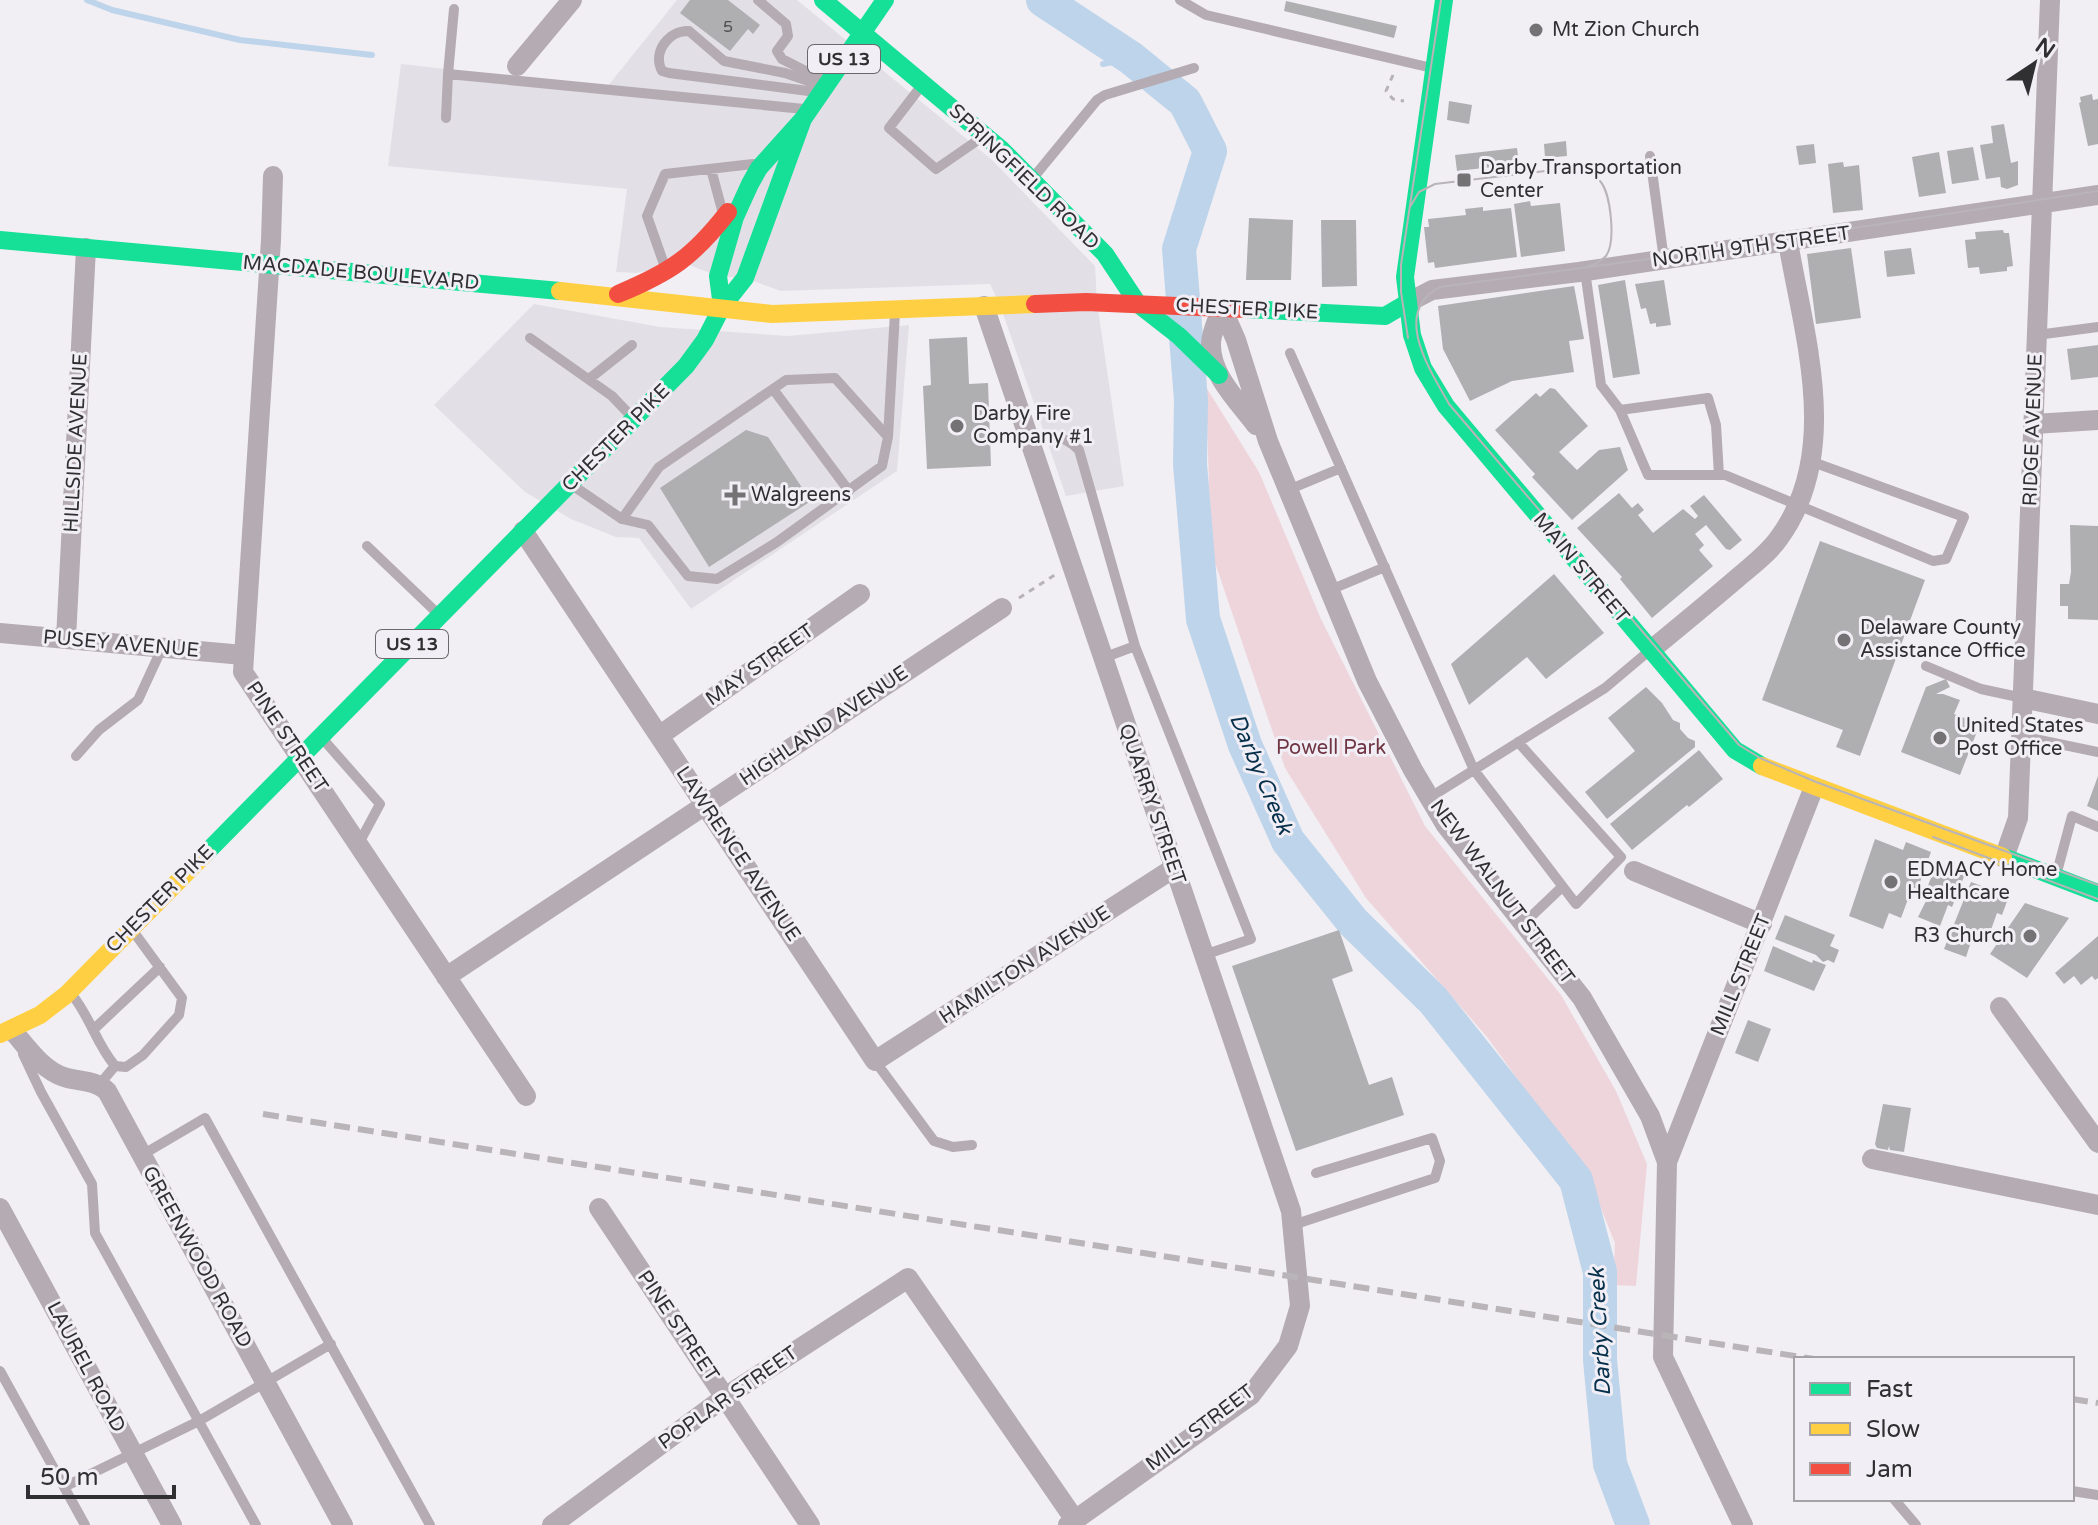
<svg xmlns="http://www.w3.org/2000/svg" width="2098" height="1525" font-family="'Varela Round',sans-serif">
<rect width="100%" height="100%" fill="#f1eff4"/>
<path fill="#e3dfe7" d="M677,0H797L991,159L1095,266L1097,302L1124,486L1066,496L1000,305L990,284L781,291L745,278L718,276L684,263L636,273L616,272L627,189L388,166L401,64L607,87Z
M534,304L660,327L788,336L909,325L897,471L691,609L639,538L616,537L571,519L525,492L434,405Z"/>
<path fill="#eed5db" d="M1206,387L1259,472L1321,619L1425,826L1561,995L1616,1091L1647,1164L1636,1286L1613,1285L1615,1243L1588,1176L1487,1037L1366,898L1285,768L1211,551Z"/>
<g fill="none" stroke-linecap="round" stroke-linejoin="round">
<path stroke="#bed4ea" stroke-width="6" d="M87,0L112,10L240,40L372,55
M1103,64L1131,58"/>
<path stroke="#bed4ea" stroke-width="34" d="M1043,0L1131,58L1185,102L1210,151L1179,249L1191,400L1190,464L1203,619L1245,745L1288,841L1353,922L1433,1000L1576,1180L1600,1272V1360L1610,1464L1633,1525"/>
</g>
<path fill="#afaeb1" d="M690,0H728L760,25L753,34L748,29L730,51L680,13Z
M1286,1L1397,26L1394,38L1284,11Z
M2092,94L2093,100L2098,99V144L2088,146L2079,103L2081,102L2080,97Z
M1449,101L1472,105L1469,124L1447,120Z
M2004,124L2011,163L2018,161V185L2007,189L2001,187L2000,177L1986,179L1980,145L1993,143L1991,126Z
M1566,141L1567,156L1545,158L1544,144Z
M1814,144L1816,163L1799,165L1796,146Z
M1973,147L1979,180L1952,184L1947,151Z
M1517,148L1519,164L1457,171L1455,155Z
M1939,152L1946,193L1919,197L1912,157Z
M1843,162L1844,167L1859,165L1863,210L1833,213L1828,164Z
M1530,201L1531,206L1560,203L1565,251L1521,257L1514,204Z
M1483,207V211L1511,208L1517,257L1435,268L1434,262L1428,263L1424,227H1429L1428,219L1466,215L1465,209Z
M1249,218L1293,220L1291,280H1246Z
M1321,220H1356L1357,286L1322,287Z
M2003,230L2004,233H2009L2013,266L2007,267V271L1980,274L1979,267L1968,268L1965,240L1976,239L1975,232Z
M1851,248L1861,318L1816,324L1807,254Z
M1911,248L1915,274L1887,277L1884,251Z
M1625,280L1640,374L1613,378L1598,285Z
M1664,280L1671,325L1656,327V323L1650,324L1646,308L1641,309L1635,284Z
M1574,286L1584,339L1569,341L1574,372L1512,381L1470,401L1443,349L1438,306Z
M967,337L969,384L988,383L991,466L927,469L923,386L931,385L929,339Z
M2098,345V377L2071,380L2067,349Z
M1550,388L1555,389L1588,426L1559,452L1577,470L1599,450L1620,447L1628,470L1572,520L1532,477L1535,474L1495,430L1536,393L1540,397Z
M746,430L768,437L811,501L709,567L660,488Z
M1619,493L1632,508L1638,503L1644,510L1638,515L1653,533L1683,509L1695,519L1698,516L1690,506L1704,495L1742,540L1730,550L1726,549L1706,525L1695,534L1704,545L1699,550L1713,566L1652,618L1620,579L1622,577L1577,528Z
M2070,525L2098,526V620L2068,619V606H2060V584H2069L2071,572Z
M1820,541L1925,580L1860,756L1836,747L1843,730L1762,700Z
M1554,574L1604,633L1546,679L1527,657L1469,705L1451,664Z
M1946,679L1950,687L1936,694H1943L1960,700L1954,714L1980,724L1960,775L1901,752L1926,687Z
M1646,687L1662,703L1673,720L1680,723V729L1688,738L1695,741V747L1607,819L1585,792L1635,751L1608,718Z
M1699,750L1723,779L1689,807L1687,805L1632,850L1610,824Z
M2098,776V811L2087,806Z
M1875,839L1903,850L1906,842L1931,852L1916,893L1911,891L1901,918L1889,913L1883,929L1849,916Z
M1937,862L1965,874L1952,907L1948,905L1940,926L1918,917L1928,897L1924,896Z
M1971,882L2009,896L2002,915L1997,913L1988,938L1974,933L1966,957L1944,949Z
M2025,903L2069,918L2027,978L1990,954Z
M1785,915L1835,935L1830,946L1839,950L1834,963L1828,960L1823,962L1816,955L1775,939Z
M1339,930L1353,971L1332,979L1369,1085L1392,1077L1404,1115L1296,1151L1232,966Z
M2098,936V978L2095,980L2092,976L2081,985L2074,976L2064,984L2055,973Z
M1773,946L1812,963L1813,960L1826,965L1814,991L1764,971Z
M1748,1020L1771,1029L1758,1062L1735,1053Z
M1883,1104L1911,1108L1904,1152L1890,1150L1889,1146L1888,1150L1877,1148L1875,1144Z"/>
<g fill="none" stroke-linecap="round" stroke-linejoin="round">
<path stroke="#b6b2b7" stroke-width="3" stroke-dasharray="6 6" stroke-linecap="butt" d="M1393,75L1386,91L1393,99L1404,101
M1019,598L1056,574"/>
<path stroke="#b5acb3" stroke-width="10" d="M758,0L786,24L788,36L777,51L782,59L825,81
M1180,0L1206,15L1432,68
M448,74L454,9
M922,85L889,128L936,169L981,138
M816,92L669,73L662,71C652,52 669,30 689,31L724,61L785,73L820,85
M446,118L448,74L804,109
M1650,156L1664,260
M711,169L722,210
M1033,178L1097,100L1105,95L1194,68
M665,267L647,216L665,174L753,164
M1585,271L1601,385L1620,410L1648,475H1725L1933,561L1946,559L1964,517L1810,461
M2037,335L2098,327
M530,338L612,396L630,415
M1290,353L1474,770L1576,904L1621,857L1518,742
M589,379L632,345
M773,389L849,491
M1620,410L1708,398L1716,425L1719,475
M1030,443C1052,435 1061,433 1079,450L1135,646L1251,939L1204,955
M572,485L622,519L659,467L786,380L835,378L888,437L895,312
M1288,490L1341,468
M622,519L648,525L688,576L717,579L777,542L882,466L888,437
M367,546L436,612
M1330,590L1385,567
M1103,658L1135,646
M1926,666L1981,689L2023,698
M2021,736L2098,752
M322,738L380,804L358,845
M76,756L99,730L138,700L162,648
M1429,798L1605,688L1649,651
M2057,872L2072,816L2098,827
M1523,924L1562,887
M73,996C91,1019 96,1043 115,1066L99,1085
M93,1030L160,967
M23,1054L41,1092L92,1184L95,1233L256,1525
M875,1061L934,1141L953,1147L972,1145
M115,1066L126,1067L143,1055L179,1015L182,998L133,931
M142,1155L205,1118L430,1525
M1293,1225L1435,1178L1440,1161L1432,1138L1316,1173
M0,1371L85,1525
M64,1487L199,1421L331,1344
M2072,1491L2098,1495
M1894,1499L1916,1525"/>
<path stroke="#b5acb3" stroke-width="20" d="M517,66L572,0
M273,176L271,240L243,672L526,1096
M1407,303L1432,290L1579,272L2098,195
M984,306L1291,1211L1300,1306L1288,1346L1251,1395L1068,1525
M1222,308L1236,340L1268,441L1367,681L1413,770L1445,824L1582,998L1650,1116L1667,1162L1663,1357L1743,1525
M1222,308C1218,319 1211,332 1211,344C1210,375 1239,402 1256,425
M2034,424L2098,420
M523,531L875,1061L1174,868
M0,633L243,655
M66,639L86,248
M1651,650C1679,627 1707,604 1735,580C1750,567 1768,554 1779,538C1842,452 1804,336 1788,242
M2023,698L2098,714
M659,736L860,594
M2004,858L2018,818L2050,0
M1634,871L1762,924
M446,977L1002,608
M2000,1007L2098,1143
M12,1030C27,1047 42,1070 64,1077C79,1082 96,1080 107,1091L343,1525
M1872,1159L2098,1205
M1667,1162L1814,787
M0,1208L172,1525
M599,1208L810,1525
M552,1525L725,1397L908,1278L1075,1520"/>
<path stroke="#16e098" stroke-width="18" d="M823,0L1002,150L1105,254L1138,304
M1444,0L1405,277L1412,335L1423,368L1446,406L1735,750L1762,766
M0,240L560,291
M1138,304L1179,336L1219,375
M722,307L718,276L735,217L750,184L759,168L803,119L885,0
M1245,309L1385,316L1407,303
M205,854L686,366L705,340L722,307L745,278L803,119
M2003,857L2098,893"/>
<path stroke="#ffcf43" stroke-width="18" d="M560,291L772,314L1035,304
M1762,766L2003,857
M0,1034L40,1015L66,995L205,854"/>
<path stroke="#f24e42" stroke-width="18" d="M618,294C671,272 693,257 728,212
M1035,304L1086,302L1245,309"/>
<path stroke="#b8b4b8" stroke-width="2" d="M2098,191L1663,257L1440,287C1391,312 1430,370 1449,404L1739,745L1760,758L1816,782L2098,885
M1410,207L1419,192L1435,184L1571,168C1583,170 1593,172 1600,181C1611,193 1616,242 1606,256C1601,261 1595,264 1589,266
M1408,338L1401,292V265L1441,0
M1933,837L2098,899"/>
<path stroke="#b8b4b8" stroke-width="6" stroke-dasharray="16 8" stroke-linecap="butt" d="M263,1114L1814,1359
M2072,1399L2098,1403"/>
</g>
<g fill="#747275" stroke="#f1eef5" stroke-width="3">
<circle cx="1536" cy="30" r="8"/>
<rect x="1456" y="172" width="16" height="16" rx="4"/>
<circle cx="957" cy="426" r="8"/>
<path d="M731 483h8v8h8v8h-8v8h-8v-8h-8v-8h8z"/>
<circle cx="1844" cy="640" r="8"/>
<circle cx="1940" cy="738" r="8"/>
<circle cx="1891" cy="882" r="8"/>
<circle cx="2030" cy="936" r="8"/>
</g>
<g text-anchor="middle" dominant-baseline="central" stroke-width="6" stroke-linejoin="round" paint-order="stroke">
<g font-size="16" fill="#504f51">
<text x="728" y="27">5</text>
</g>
<g fill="#f1eef5" stroke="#6a686c" stroke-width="2">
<rect x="808" y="45" width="72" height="28" rx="6"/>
<rect x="376" y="630" width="72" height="28" rx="6"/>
</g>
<g font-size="18" font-weight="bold" fill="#302f31">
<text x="844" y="59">US 13</text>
<text x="412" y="644">US 13</text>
</g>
<g font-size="20" fill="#302f31" stroke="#f1eef5" text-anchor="start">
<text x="1552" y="30">Mt Zion Church</text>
<text x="1480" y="168">Darby Transportation<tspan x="1480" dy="23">Center</tspan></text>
<text x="973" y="414">Darby Fire<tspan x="973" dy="23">Company #1</tspan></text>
<text x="751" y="495">Walgreens</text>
<text x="1860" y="628">Delaware County<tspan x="1860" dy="23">Assistance Office</tspan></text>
<text x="1956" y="726">United States<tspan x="1956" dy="23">Post Office</tspan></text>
<text x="1907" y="870">EDMACY Home<tspan x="1907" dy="23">Healthcare</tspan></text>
<text x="2014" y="936" text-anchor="end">R3 Church</text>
</g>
<g font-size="20" fill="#302f31" stroke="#f1eef5">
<text transform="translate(1024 177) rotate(44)">SPRINGFIELD ROAD</text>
<text transform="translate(1751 247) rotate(-8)">NORTH 9TH STREET</text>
<text transform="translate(361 273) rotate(5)">MACDADE BOULEVARD</text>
<text transform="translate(1247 309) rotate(3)">CHESTER PIKE</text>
<text transform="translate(2033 430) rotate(-88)">RIDGE AVENUE</text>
<text transform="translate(616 438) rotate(-45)">CHESTER PIKE</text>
<text transform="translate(76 443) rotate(-87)">HILLSIDE AVENUE</text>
<text transform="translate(1581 568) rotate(50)">MAIN STREET</text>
<text transform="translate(121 644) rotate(5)">PUSEY AVENUE</text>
<text transform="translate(760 665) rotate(-35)">MAY STREET</text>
<text transform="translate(824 726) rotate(-34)">HIGHLAND AVENUE</text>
<text transform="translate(287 737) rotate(56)">PINE STREET</text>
<text transform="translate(1152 804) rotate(71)">QUARRY STREET</text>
<text transform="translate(738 854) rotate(56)">LAWRENCE AVENUE</text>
<text transform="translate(1502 892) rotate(53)">NEW WALNUT STREET</text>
<text transform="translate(160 899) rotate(-45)">CHESTER PIKE</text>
<text transform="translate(1025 965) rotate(-33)">HAMILTON AVENUE</text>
<text transform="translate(1741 975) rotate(-68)">MILL STREET</text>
<text transform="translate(197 1257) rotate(61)">GREENWOOD ROAD</text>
<text transform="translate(678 1326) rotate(56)">PINE STREET</text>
<text transform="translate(86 1367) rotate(62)">LAUREL ROAD</text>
<text transform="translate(728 1398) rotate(-35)">POPLAR STREET</text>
<text transform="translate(1200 1428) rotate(-37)">MILL STREET</text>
</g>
<g font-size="20" fill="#6f3542" stroke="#f1eef5">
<text x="1331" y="748">Powell Park</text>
</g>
<g font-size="22" font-style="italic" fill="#06304c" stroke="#f1eef5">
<text transform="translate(1261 774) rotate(67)">Darby Creek</text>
<text transform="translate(1600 1332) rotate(-93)">Darby Creek</text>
</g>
</g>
<rect x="1794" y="1357" width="280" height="144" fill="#f1eef5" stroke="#a4a2a7" stroke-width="2"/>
<rect x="1810" y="1383" width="40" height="12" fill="#16e098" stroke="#a4a2a7" stroke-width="2"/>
<text x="1866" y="1397" font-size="24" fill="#302f31">Fast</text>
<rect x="1810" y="1423" width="40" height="12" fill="#ffcf43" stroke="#a4a2a7" stroke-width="2"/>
<text x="1866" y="1437" font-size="24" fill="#302f31">Slow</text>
<rect x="1810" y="1463" width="40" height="12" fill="#f24e42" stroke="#a4a2a7" stroke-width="2"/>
<text x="1866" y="1477" font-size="24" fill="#302f31">Jam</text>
<g transform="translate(2034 64) rotate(35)" stroke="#f1eef5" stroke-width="6" paint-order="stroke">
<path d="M0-6L14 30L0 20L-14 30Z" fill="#302f31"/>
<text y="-12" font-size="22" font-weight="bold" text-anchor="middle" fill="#302f31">N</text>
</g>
<path d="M28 1485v12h146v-12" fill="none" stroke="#302f31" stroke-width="4"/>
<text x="40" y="1485" font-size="24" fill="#302f31" stroke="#f1eef5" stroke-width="6" paint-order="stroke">50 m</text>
</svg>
